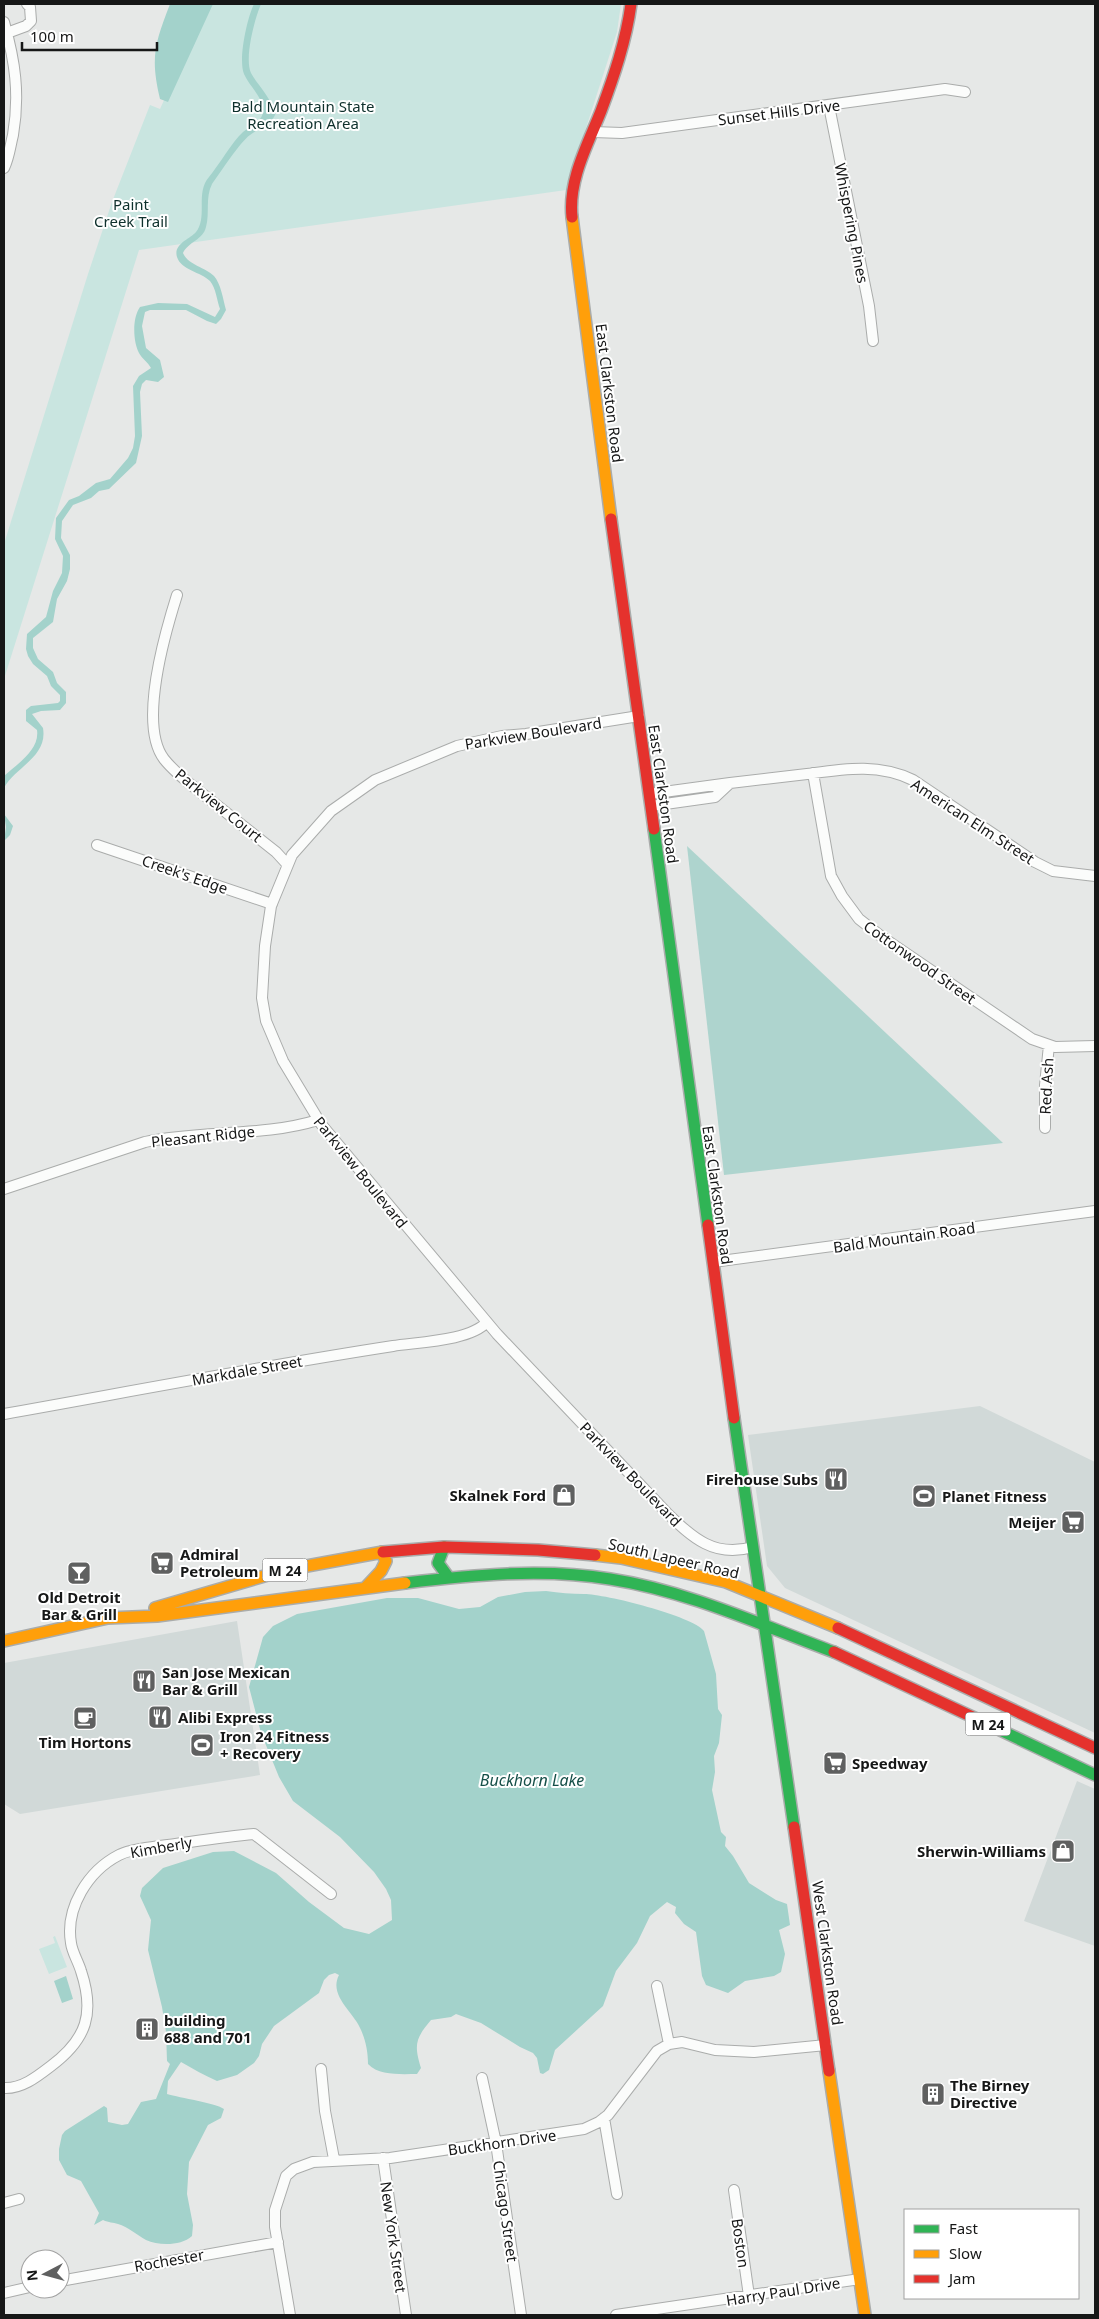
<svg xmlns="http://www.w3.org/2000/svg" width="1099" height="2319" font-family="'Noto Sans',sans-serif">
<rect width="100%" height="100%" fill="#e6e8e7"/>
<path fill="#d1d9d8" d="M980,1406L1095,1462V1733L785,1588L767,1566L748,1435Z
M237,1621L260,1775L20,1814L4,1804V1663Z
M1077,1781L1095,1789V1946L1024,1921Z"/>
<path fill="#c9e5e0" d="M208,4H621L617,32L566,190L139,250L4,679V544L88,274L112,202L150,105L160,109Z
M55,1936L67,1967L49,1974L39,1949L55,1943L53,1937Z"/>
<path fill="#aed4ce" d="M687,846L1003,1143L724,1175Z"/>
<path fill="#a3d2cb" d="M170,4H213L168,102L160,99C150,57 155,43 170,4Z
M254,4H261C255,18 244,58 251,73C257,84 268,94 272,106L276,109C277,122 259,128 250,135C240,142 220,173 212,184C205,198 210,213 206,227C203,240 188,242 183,253C188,265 205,267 214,276C221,284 223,299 226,310L221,319L216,324L207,321L186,310H150L145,312L142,326L146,348L160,360L164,377L158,382L146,380L142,384L140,392L142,436L136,463L109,489L99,491L91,498L73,505L62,521L61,538L70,555V569L67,581L57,599L53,622L33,638V648L38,659L53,672L57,683L66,692V703L60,710L41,711L32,714L43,728C48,757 15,767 4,788V776C17,764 40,750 37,730L26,721V710L31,706L58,703L60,701V695L51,686L47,676L33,664L28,656L26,649L27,634L46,617L53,591L62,573L63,556L55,539L56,518L69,500L79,496L96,483L110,479L128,458L133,448L135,436L133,386L139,376L151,368C148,362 142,359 139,353C133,342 132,318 140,307L158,303L187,304L215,317L220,309C217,301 216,288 210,281C201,272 181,270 177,257C173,244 190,239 196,232C208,217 195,193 209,177C219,165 232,142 243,132C250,126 263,121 263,111C264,98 249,86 244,74C238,60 247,18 254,4Z
M4,814L13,826L10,835L4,841L6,827Z
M546,1591C559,1593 572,1594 584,1594C605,1594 693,1616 704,1631L716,1674L718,1709L722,1715L719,1743L714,1756L715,1772L712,1790L721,1832L726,1837L725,1846L733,1856L749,1883L776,1900L787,1904L790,1925L779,1930L785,1954L781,1972L774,1976L745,1981L728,1993L706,1985L702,1976L696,1932L684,1924L675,1913L676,1907L667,1902L650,1916L637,1943L616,1971L603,2006L555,2050L549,2070L543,2074L540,2073L537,2058L533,2053L520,2047L481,2023L456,2014L451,2017L431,2020C415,2039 414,2045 421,2068L417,2074C402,2074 379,2076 368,2064C368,2053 366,2041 361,2030C355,2013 328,1996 339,1975L335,1973L329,1975L324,1980L319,1993L274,2026L262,2044L259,2056L254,2063L237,2075L217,2081C204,2075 193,2069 181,2062L168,2081L167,2094C180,2098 216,2103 224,2109L221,2118L208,2125L189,2162L187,2194L193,2225L192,2236C181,2246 159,2246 146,2240C137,2235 128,2227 118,2224C113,2222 109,2223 103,2220L94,2225L99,2213L81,2181L67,2175L59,2160V2149L62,2135L65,2131L104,2106L107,2108L108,2122L122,2125L128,2124L141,2102L156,2099L170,2064L167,2061L166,2032L162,2007L148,1950L151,1920L140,1896L142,1888L163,1868L213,1852L234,1851L276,1873L309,1902L344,1928L369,1934L392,1920L391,1900L386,1889L374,1872L340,1837L293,1801L279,1777L261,1733L249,1687L263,1637L273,1626L297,1614L387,1598H418L459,1609L480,1607L498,1597L525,1592Z
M66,1976L73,1999L62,2003L54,1981Z"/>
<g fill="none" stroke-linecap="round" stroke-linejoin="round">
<g stroke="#aaacab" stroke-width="12">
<path id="street" d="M4,22C15,61 20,94 13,135C10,147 9,158 4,168
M7,33L26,26L31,21L30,7L27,4
M829,106L869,306L873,341
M593,132L622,133L945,89L965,92
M177,595C165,633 138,725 164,759C175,773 190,784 204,795C228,814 252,833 276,852L287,864
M639,716L526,734L502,736L457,746L375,780L331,811L292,855L271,906L265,946L262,998L266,1021L283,1061L321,1124L497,1334L667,1513C693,1538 714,1558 753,1547
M813,773L831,876L842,896L859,919L882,937L1032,1039L1055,1047L1095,1046
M730,783C756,780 781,777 807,774C844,769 878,763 913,780L1035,862L1053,871L1095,876
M649,794L730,783L715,797L651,806
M97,845L272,904
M1045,1128V1085L1049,1045
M4,1189L145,1142C202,1130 263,1137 318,1120
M713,1262L1095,1211
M4,1414C133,1391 263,1366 393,1346C418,1342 470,1341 487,1322
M657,1986L669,2044
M321,2069L325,2111L334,2159
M482,2078L496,2143L521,2315
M4,2088C22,2089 38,2076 51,2066C87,2039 95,2013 81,1971C78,1961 72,1952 71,1943C65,1908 88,1871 119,1855C130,1849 147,1848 160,1846C191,1842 222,1837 254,1834L331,1894
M604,2118L617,2194
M383,2158L406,2315
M734,2190L749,2296
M4,2203L19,2199
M60,2281L278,2242
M4,2293L30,2287
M290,2315L275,2227V2210L286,2176L294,2169L313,2162L390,2158L584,2129L599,2122L608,2115L657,2051L669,2044L682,2042L715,2050L754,2052L826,2045
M616,2315L860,2279"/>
</g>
<g stroke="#aaacab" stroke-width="14">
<path id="fast" d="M654,829L708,1225
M734,1418L794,1827
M444,1547L438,1563L449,1578
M405,1583C472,1575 543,1568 610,1579C688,1591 761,1625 834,1652
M979,1720L1095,1775"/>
</g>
<g stroke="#aaacab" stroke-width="14">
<path id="slow" d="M572,217L611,519
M595,1555L621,1558L726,1582L838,1628
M366,1587L381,1571L386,1561L381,1552
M155,1608L285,1570L383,1552
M4,1641L108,1618L157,1616L405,1583
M829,2071L865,2315"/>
</g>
<g stroke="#aaacab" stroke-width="14">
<path id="jam" d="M572,217C568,180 588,144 601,111C614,76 626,41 631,4
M611,519L654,829
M708,1225L734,1418
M383,1552L444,1547L538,1550L595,1555
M838,1628L1095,1748
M834,1652L979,1720
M794,1827L829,2071"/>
</g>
<use href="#street" stroke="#fbfcfb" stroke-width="10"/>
<use href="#fast" stroke="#30b455" stroke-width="11"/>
<use href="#slow" stroke="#ff9f0a" stroke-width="11"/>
<use href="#jam" stroke="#e5322d" stroke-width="11"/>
</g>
<defs>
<g id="restaurant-square" transform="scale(1.25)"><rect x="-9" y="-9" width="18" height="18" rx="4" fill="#5f6060" stroke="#fff"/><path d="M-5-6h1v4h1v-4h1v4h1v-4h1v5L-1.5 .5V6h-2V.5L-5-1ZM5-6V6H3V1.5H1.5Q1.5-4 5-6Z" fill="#fff"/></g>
<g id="shop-square" transform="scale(1.25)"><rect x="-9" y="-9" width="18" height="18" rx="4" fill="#5f6060" stroke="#fff"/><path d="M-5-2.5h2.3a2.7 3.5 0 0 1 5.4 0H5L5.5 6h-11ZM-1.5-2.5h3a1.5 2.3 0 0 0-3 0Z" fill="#fff"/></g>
<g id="stadium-square" transform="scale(1.25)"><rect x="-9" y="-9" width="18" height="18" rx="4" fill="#5f6060" stroke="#fff"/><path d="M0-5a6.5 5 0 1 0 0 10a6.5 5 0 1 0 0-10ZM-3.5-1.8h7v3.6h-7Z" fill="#fff"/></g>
<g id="supermarket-square" transform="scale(1.25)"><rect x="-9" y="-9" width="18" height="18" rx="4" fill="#5f6060" stroke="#fff"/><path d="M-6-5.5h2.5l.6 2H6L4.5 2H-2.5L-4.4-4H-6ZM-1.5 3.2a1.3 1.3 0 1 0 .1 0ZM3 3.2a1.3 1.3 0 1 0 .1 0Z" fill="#fff"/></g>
<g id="bar-square" transform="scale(1.25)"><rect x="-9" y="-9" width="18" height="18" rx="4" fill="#5f6060" stroke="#fff"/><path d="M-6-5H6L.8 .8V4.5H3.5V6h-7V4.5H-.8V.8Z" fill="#fff"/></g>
<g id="cafe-square" transform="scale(1.25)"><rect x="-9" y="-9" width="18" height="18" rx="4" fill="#5f6060" stroke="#fff"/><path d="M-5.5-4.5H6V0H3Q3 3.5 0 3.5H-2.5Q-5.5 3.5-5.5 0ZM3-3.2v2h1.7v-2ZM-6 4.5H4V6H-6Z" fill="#fff"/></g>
<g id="building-square" transform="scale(1.25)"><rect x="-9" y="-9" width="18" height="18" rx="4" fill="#5f6060" stroke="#fff"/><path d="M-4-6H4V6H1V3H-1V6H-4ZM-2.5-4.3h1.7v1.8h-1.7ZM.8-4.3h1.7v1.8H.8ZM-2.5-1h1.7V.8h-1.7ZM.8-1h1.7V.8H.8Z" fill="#fff"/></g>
</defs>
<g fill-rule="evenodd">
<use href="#restaurant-square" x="836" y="1479"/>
<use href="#shop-square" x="564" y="1495"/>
<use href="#stadium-square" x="924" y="1496"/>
<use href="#supermarket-square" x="1073" y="1522"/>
<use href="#supermarket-square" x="162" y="1563"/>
<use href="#bar-square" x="79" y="1573"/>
<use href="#restaurant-square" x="144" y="1681"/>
<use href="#restaurant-square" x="160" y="1717"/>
<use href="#cafe-square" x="85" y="1718"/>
<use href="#stadium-square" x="202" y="1745"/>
<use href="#supermarket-square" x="835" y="1763"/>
<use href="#shop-square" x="1063" y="1851"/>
<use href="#building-square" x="147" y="2029"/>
<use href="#building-square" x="933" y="2094"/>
</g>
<g text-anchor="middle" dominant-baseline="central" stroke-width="4" stroke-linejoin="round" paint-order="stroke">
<g fill="#fff" stroke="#5c5d5d" stroke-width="1">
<rect x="262.5" y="1558.5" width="45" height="23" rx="4"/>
<rect x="965.5" y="1712.5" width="45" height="23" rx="4"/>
</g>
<g font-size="14" font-weight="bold" fill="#161717">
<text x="285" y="1570">M 24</text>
<text x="988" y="1724">M 24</text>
</g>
<g font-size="15" fill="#0e302c" stroke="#fff">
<text x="303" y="106">Bald Mountain State<tspan x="303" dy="17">Recreation Area</tspan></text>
<text x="131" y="204">Paint<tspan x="131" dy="17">Creek Trail</tspan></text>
</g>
<g font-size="15" fill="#161717" stroke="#fff">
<text transform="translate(779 112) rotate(-7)">Sunset Hills Drive</text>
<text transform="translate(852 223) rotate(79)">Whispering Pines</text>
<text transform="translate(610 393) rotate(83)">East Clarkston Road</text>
<text transform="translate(533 733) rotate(-9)">Parkview Boulevard</text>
<text transform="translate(664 794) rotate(82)">East Clarkston Road</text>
<text transform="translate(219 805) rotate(39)">Parkview Court</text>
<text transform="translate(973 821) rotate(33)">American Elm Street</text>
<text transform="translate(185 874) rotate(19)">Creek's Edge</text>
<text transform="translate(920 962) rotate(35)">Cottonwood Street</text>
<text transform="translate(1046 1086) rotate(-87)">Red Ash</text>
<text transform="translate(203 1136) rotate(-6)">Pleasant Ridge</text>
<text transform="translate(361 1172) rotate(51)">Parkview Boulevard</text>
<text transform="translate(718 1195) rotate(82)">East Clarkston Road</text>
<text transform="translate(904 1237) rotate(-8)">Bald Mountain Road</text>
<text transform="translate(247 1370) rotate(-10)">Markdale Street</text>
<text transform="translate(631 1474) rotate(46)">Parkview Boulevard</text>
<text transform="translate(674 1558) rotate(13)">South Lapeer Road</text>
<text transform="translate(161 1847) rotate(-10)">Kimberly</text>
<text transform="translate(828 1953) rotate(82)">West Clarkston Road</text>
<text transform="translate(502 2142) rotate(-8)">Buckhorn Drive</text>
<text transform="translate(506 2211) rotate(82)">Chicago Street</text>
<text transform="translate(394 2237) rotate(82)">New York Street</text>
<text transform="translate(741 2243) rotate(82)">Boston</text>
<text transform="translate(169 2260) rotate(-10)">Rochester</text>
<text transform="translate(783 2291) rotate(-9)">Harry Paul Drive</text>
</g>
<g font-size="15" font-weight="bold" fill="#161717" stroke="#fff" text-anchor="start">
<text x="818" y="1479" text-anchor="end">Firehouse Subs</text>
<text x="546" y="1495" text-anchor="end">Skalnek Ford</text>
<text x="942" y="1496">Planet Fitness</text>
<text x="1056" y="1522" text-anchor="end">Meijer</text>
<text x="180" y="1554">Admiral<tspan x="180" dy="17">Petroleum</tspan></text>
<text x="79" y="1597" text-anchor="middle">Old Detroit<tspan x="79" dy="17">Bar &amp; Grill</tspan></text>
<text x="162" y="1672">San Jose Mexican<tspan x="162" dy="17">Bar &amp; Grill</tspan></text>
<text x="178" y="1717">Alibi Express</text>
<text x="220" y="1736">Iron 24 Fitness<tspan x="220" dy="17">+ Recovery</tspan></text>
<text x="85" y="1742" text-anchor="middle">Tim Hortons</text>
<text x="852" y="1763">Speedway</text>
<text x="1046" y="1851" text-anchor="end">Sherwin-Williams</text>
<text x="164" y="2020">building<tspan x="164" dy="17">688 and 701</tspan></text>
<text x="950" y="2085">The Birney<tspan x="950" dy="17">Directive</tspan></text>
</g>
<g font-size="16" font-style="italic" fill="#154f48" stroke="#fff">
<text x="532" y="1780">Buckhorn Lake</text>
</g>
</g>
<rect width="1099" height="2319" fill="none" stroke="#161717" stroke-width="10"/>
<rect x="904" y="2209" width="175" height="90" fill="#ffffff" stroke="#a2a2a2"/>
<rect x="914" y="2225" width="25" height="8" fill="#30b455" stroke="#a2a2a2"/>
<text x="949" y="2234" font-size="15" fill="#161717">Fast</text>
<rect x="914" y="2250" width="25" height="8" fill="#ff9f0a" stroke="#a2a2a2"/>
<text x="949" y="2259" font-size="15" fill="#161717">Slow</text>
<rect x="914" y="2275" width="25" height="8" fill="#e5322d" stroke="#a2a2a2"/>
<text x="949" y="2284" font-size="15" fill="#161717">Jam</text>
<g transform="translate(45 2274) rotate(264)"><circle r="24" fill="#ffffff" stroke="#a2a2a2"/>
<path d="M0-4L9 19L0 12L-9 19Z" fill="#5f6060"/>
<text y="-8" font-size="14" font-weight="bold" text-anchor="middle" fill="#161717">N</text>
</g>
<path d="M22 42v8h135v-8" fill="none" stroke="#161717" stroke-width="2.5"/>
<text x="30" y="42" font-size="15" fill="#161717" stroke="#ffffff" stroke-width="4" paint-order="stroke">100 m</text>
</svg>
